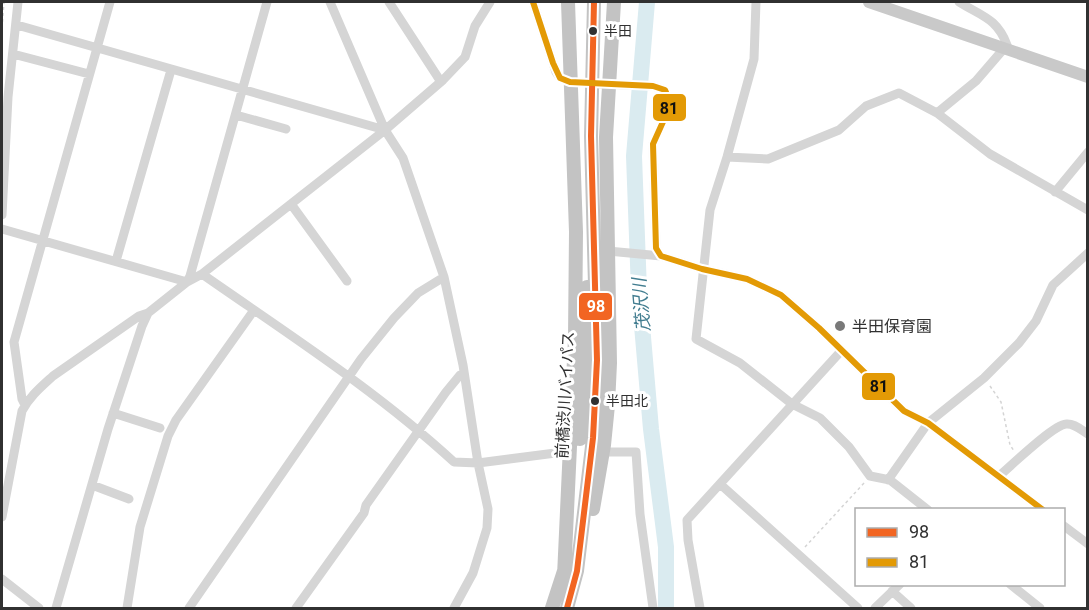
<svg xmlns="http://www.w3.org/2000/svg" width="1089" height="610" font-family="Roboto,'Noto Sans JP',sans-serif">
<rect width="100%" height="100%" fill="#fff"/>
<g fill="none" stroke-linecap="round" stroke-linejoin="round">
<path stroke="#daebf0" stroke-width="16" d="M647,2L634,156L639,291L651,429L666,547V608"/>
<path stroke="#d4d4d4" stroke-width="1.5" stroke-dasharray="3 3" stroke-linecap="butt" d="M2,28L4,2
M990,386L1001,402L1010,445L1014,451
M805,547L865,482"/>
<path stroke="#d5d5d5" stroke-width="9" d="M330,2L385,130
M389,2L441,82
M533,2L556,72L560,78L573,82
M756,2L754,59L727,157L710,210L696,339L740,363L792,404L820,418L849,447L870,476L890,480L928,510
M17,25L385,130L403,158L444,277L463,365L478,463L488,509L487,528L473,573L454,608
M13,54L89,74
M600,84L653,86L665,90L671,104L653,144L656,248L661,256L702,269L747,279L781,295L819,328L904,411L928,423L1043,510
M937,113L976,81L1007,45C997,18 981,16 959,2
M236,115L286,129
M727,157L768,159L839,130L866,106L899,93L937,113L990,154L1088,210
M1055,192L1088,152
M291,204L347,281
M2,215L8,97L18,2
M2,229L187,282L202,274L385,130L443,80L465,57L475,26L490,2
M608,251L661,256
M116,261L171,70
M202,274C288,334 377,391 454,462L478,463L571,451
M25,405L22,399L14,342L110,2
M113,413L160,428
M603,452H636L640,514L653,608
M999,476C1012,465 1053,425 1066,424C1074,423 1081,430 1088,434
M888,480L928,423L984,378L1019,343L1036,321L1053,285L1088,253
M720,484L858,608
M92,485L129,499
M2,517L22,411C29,397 41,387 53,376L139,316L148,313
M1064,526L1088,544
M2,579L39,608
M1010,584L1040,608
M892,591L911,608
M56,608L108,429L142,326L148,313L187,282L190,276L267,2
M127,608L140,527L168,436L176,420L254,310
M189,608L361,359L394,318L418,293L444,277
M296,608L364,513L366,505L446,392L460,375L464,374
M700,608L688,540L687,520L842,350
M875,608L900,584"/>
<path stroke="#c9c9c9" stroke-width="12" d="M869,2L1088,77"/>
<path stroke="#c3c3c3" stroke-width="14" d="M580,439L587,287
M593,509L604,445L608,405L610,363L606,137L614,2
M564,576L575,338L576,232L568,2
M552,608L565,568
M567,608L577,571L593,438L597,360L591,136L594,2"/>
<g stroke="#fff" stroke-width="10">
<path id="bus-1" d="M567,608L577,571L593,438L597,360L591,136L594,2"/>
</g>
<g stroke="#fff" stroke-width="10">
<path id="bus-2" d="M533,2L553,63L560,78L570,82L653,86L665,90L671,104L653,144L656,248L661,256L702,269L747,279L781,295L819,328L904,411L928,423L1043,510"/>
</g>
<use href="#bus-1" stroke="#f26522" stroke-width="6"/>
<use href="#bus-2" stroke="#e39a05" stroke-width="6"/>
</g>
<g fill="#313131" stroke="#fff" stroke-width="2">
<circle cx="593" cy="31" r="5"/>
<circle cx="595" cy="401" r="5"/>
</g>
<circle fill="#797979" stroke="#fff" stroke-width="2" cx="840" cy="326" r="6"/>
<g text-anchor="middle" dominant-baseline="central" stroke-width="6" stroke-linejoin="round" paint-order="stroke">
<g font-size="14" fill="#313131" stroke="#fff" text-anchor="start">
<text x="604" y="31">半田</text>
<text x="606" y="401">半田北</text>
</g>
<g font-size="16" fill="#313131" stroke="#fff" text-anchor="start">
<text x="852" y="326">半田保育園</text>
</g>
<g font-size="16" fill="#313131" stroke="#fff">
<text transform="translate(565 395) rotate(-87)">前橋渋川バイパス</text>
</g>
<g font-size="18" font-style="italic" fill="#427d90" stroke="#fff">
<text transform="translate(641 305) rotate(-95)">茂沢川</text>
</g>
</g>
<g stroke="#fff" stroke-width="2">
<rect x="652" y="93" width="35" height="29" rx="6" fill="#e39a05"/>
<rect x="578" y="292" width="35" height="29" rx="6" fill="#f26522"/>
<rect x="861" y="372" width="35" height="29" rx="6" fill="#e39a05"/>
</g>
<g font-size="16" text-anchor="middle" font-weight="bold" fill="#fff">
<text x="596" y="312">98</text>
</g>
<g font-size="16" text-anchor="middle" font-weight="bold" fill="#111">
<text x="669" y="114">81</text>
<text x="879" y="392">81</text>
</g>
<rect width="1089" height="610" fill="none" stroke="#313131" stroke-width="6"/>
<rect x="855" y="508" width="210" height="78" fill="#ffffff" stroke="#adadad" stroke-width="1.5"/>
<rect x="867" y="528" width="30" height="9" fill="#f26522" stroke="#adadad" stroke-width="1.5"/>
<text x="909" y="538" font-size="18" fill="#313131">98</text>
<rect x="867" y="558" width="30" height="9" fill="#e39a05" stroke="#adadad" stroke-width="1.5"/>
<text x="909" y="568" font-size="18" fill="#313131">81</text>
</svg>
